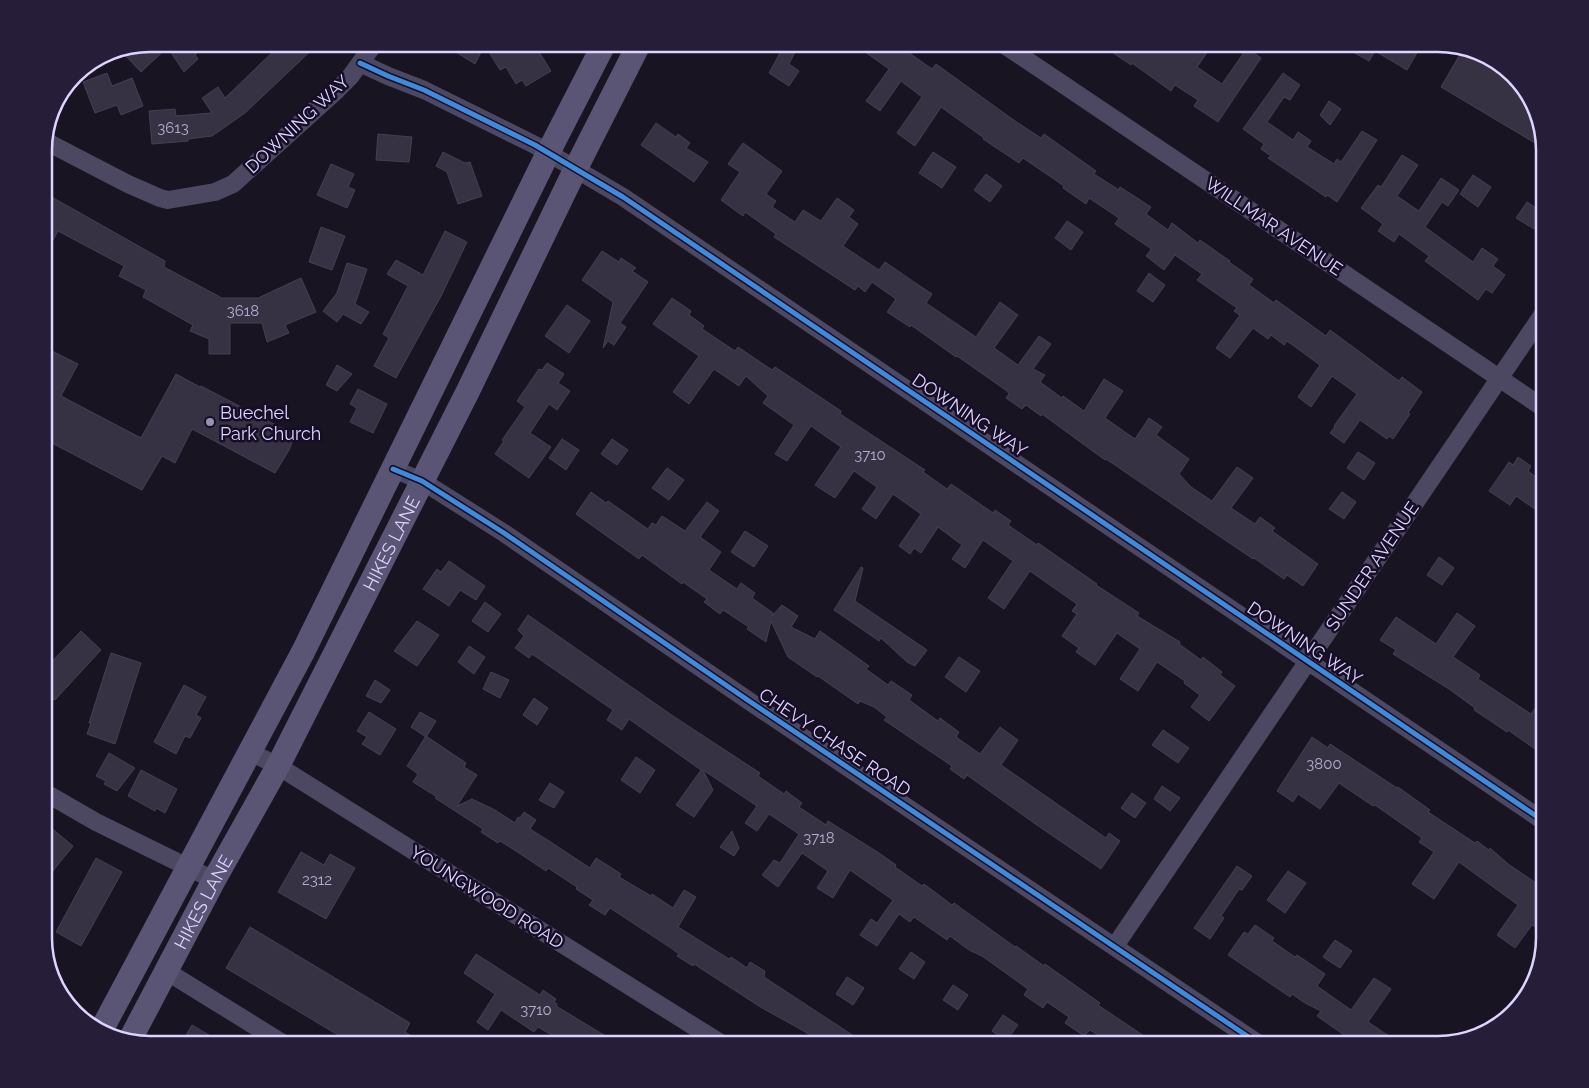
<svg xmlns="http://www.w3.org/2000/svg" width="1589" height="1088" font-family="Raleway,sans-serif">
<rect width="100%" height="100%" fill="#181421"/>
<path fill="#373243" stroke="#453f55" d="M151,44H171L141,72L120,50Z
M178,44H206L195,55L198,59L184,72L170,51Z
M281,44H318L245,113L212,136L188,139V141L152,144L149,111L175,109L176,116L212,113L202,98L218,87L225,98Z
M443,44H475L483,48L475,64Z
M503,44H523L526,50L534,44L551,71L526,86L522,80L516,84L506,67L500,70L489,52Z
M785,44H799L789,64L799,71L789,86L769,73Z
M854,44H914L908,52L932,69L936,64L1015,121L1041,138L1044,134L1096,171L1094,174L1119,190L1120,187L1151,207L1146,214L1168,230L1172,223L1198,243L1200,240L1230,261L1229,262L1253,279L1249,285L1274,303L1276,300L1326,336L1330,330L1399,381L1402,377L1422,392L1408,413L1410,414L1393,439L1389,436L1387,439L1360,420L1344,443L1330,433L1335,427L1334,426L1357,394L1332,376L1311,407L1298,397L1320,365L1287,341L1284,345L1271,335L1268,339L1253,328L1230,358L1216,348L1240,315L1234,311L1237,308L1197,280L1202,274L1175,255L1164,270L1146,256L1151,250L1150,248L1115,224L1119,218L1089,198L1086,204L1063,188L1064,186L1023,158L1019,163L983,139L984,138L941,107L915,146L897,133L922,97L901,81L880,111L866,101L889,69Z
M1100,44H1213L1197,67L1222,84L1247,48L1261,58L1218,122L1194,106L1198,100L1175,85L1171,91L1132,63L1131,65Z
M1339,44H1422L1407,70L1375,51L1369,61Z
M1462,51L1498,62L1534,103L1545,149L1441,87Z
M107,73L112,86L132,78L143,106L121,115L117,105L95,113L83,82Z
M1283,73L1300,85L1290,100L1284,97L1267,122L1293,140L1298,132L1311,141L1307,147L1334,164L1337,159L1341,162L1362,131L1377,140L1337,202L1327,195L1326,197L1268,158L1271,156L1261,149L1264,144L1243,129Z
M1329,101L1341,109L1330,125L1320,115Z
M656,123L676,137L678,134L690,143L686,148L708,162L694,182L641,145Z
M378,134L412,137L409,162L376,160Z
M743,143L782,171L766,194L776,201L772,207L795,222L803,210L821,221L837,198L854,210L849,217L858,224L843,246L879,270L885,262L914,282L932,294L926,303L976,337L1000,302L1018,315L994,348L1018,365L1039,336L1051,344L1033,369L1045,375L1040,382L1062,398L1063,396L1084,411L1104,379L1123,391L1105,418L1135,439L1149,418L1162,427L1156,435L1189,459L1179,474L1191,487L1212,501L1237,467L1253,478L1231,508L1255,524L1260,517L1275,528L1272,531L1318,564L1303,586L1287,575L1284,579L1254,558L1253,559L1106,459L1105,460L1042,414L1041,416L1026,405L1022,409L1006,398L1009,394L1007,391L957,356L956,357L911,325L910,327L887,312L896,299L872,282L865,292L858,286L855,290L774,237L776,234L745,212L743,216L721,200L740,172L728,164Z
M443,152L465,163L470,162L482,196L458,204L447,172L436,166Z
M933,152L956,167L942,188L919,173Z
M1402,155L1418,165L1397,196L1419,211L1441,178L1459,190L1448,206L1442,202L1425,227L1473,262L1482,248L1498,259L1493,266L1505,275L1492,293L1486,289L1478,300L1425,261L1429,256L1399,234L1394,242L1378,231L1383,224L1361,208L1378,185L1381,187Z
M331,164L354,174L348,187L355,190L347,208L317,195Z
M986,174L1002,186L990,202L974,190Z
M1473,175L1491,187L1478,207L1460,194Z
M50,196L165,261L164,267L222,298H258L301,278L316,312L285,325L289,333L267,342L262,323H230V354H209V339L190,331L193,325L143,297L146,290L119,276L124,266L58,231L44,257V207Z
M1527,202L1544,213L1534,229L1516,218Z
M1067,221L1083,232L1071,250L1055,238Z
M321,227L345,236L332,270L309,262Z
M445,231L467,242L441,296L396,378L374,366L389,338L383,334L408,286L387,274L396,260L423,275Z
M602,251L619,262L621,258L636,268L632,271L648,282L620,323L626,327L614,345L608,341L603,348L613,302L582,280Z
M347,263L367,269L355,304L369,312L361,324L343,314L337,322L323,311L337,293Z
M1149,273L1165,285L1153,302L1137,291Z
M672,298L691,311L689,315L704,326L702,329L735,351L738,347L772,370L775,367L841,411L840,414L925,470L923,472L947,489L951,484L993,513L995,510L1011,521L1008,525L1037,545L1038,543L1097,584L1096,585L1139,613L1137,616L1180,642L1179,644L1201,660L1203,657L1222,672L1220,675L1235,686L1209,721L1191,707L1200,695L1184,683L1185,681L1157,662L1138,691L1120,679L1140,649L1117,633L1095,665L1076,652L1079,648L1062,636L1077,614L1072,611L1077,604L1030,571L1004,609L988,598L1013,561L983,540L965,568L952,559L962,545L938,527L921,553L914,548L910,554L899,546L921,514L893,494L876,519L862,509L877,487L854,471L835,498L815,485L841,447L811,426L787,461L775,454L794,425L763,403L768,396L746,376L739,386L714,369L689,404L673,392L699,356L653,324Z
M567,305L590,321L569,353L545,336Z
M44,347L78,364L61,396L141,438L176,374L200,387L201,386L295,435L289,450L275,473L192,429L175,463L162,456L142,490L44,439Z
M547,363L564,374L558,383L570,391L557,410L549,404L530,433L551,447L529,478L495,454L504,441L502,440L525,407L517,401L539,369L542,370Z
M337,365L352,374L337,391L326,385Z
M358,389L387,404L373,433L350,422L357,408L350,404Z
M562,439L579,450L566,470L549,458Z
M612,439L628,450L617,465L601,454Z
M1358,452L1375,463L1364,480L1347,468Z
M1518,457L1531,466L1528,471L1545,484V516L1516,496L1510,505L1489,491L1509,462L1513,465Z
M667,468L684,480L669,500L652,488Z
M591,492L606,503L608,501L648,529L652,523L656,525L662,516L685,531L707,502L719,511L700,537L721,552L709,570L737,589L741,583L755,593L752,598L773,613L772,616L782,605L798,616L791,627L815,639L820,631L869,666L866,669L888,685L891,681L912,695L909,700L938,721L940,718L959,732L956,737L980,754L1000,727L1018,740L1001,765L1106,838L1109,833L1120,841L1101,869L1034,823L967,775L964,779L950,769L952,766L884,720L887,717L874,707L860,701L858,704L818,676L817,677L788,657L771,621L766,642L747,629L749,627L723,610L720,614L704,602L707,599L683,582L682,584L642,555L639,559L576,514Z
M1342,492L1356,502L1344,519L1329,509Z
M745,531L768,546L754,567L731,552Z
M1439,557L1454,568L1442,585L1427,575Z
M449,561L485,586L476,600L460,590L449,606L423,589L437,569L441,572Z
M861,567L863,568L855,601L927,650L915,666L907,662L881,638L879,641L834,610Z
M485,602L501,614L488,632L472,621Z
M1457,613L1475,626L1453,657L1480,675L1478,679L1531,714L1545,694V756L1508,730L1507,732L1474,710L1475,708L1449,689L1393,654L1396,650L1380,640L1396,617L1436,644Z
M528,615L673,716L760,773L758,776L784,794L786,791L802,803L799,807L826,825L828,821L879,853L896,865L895,867L922,886L924,884L952,905L954,903L1015,947L1016,946L1044,966L1045,964L1100,1003L1098,1005L1156,1044H1112L1090,1030L1084,1036L1065,1023L1069,1017L1047,1002L1043,1008L1024,995L1028,989L982,956L969,950L950,936L947,940L914,917L910,922L899,914L877,946L860,935L871,919L877,923L893,900L850,870L833,898L817,888L828,871L802,853L778,887L762,875L774,860L780,863L799,834L769,814L757,831L745,823L757,806L703,770L713,790L694,817L676,805L701,770L629,719L622,730L607,720L613,710L532,654L529,658L515,648L524,636L518,630Z
M417,621L439,635L417,666L394,651Z
M81,631L101,650L55,700L54,699L44,709V670Z
M469,646L485,657L474,674L458,662Z
M111,653L141,663L115,744L87,734L91,723H89Z
M959,657L980,671L966,692L945,677Z
M491,672L509,680L500,698L483,689Z
M375,680L390,690L381,703L366,696Z
M184,685L206,697L196,715L201,718L190,738L185,736L176,754L154,742Z
M534,698L548,708L537,725L523,715Z
M369,712L396,729L380,755L362,744L367,737L357,731Z
M420,712L436,721L426,737L411,727Z
M1163,730L1189,748L1178,763L1152,745Z
M426,736L466,763L464,767L477,775L457,806L472,799L495,810L515,823L518,817L520,818L524,812L536,820L530,829L549,841L590,868L596,858L621,874L619,877L651,896L652,894L673,908L684,890L696,897L678,927L729,959L731,957L747,968L750,962L765,971L764,977L866,1044H824L802,1030L762,1008L694,964L693,966L677,956L679,954L671,948L610,908L605,915L589,905L593,900L576,889L577,887L548,868L546,871L516,851L500,841L498,843L481,832L483,829L435,798L437,797L413,782L418,774L407,766Z
M1312,737L1328,748L1330,744L1397,788L1398,787L1430,810L1428,812L1475,843L1477,841L1489,850L1490,848L1508,864L1545,889V934L1532,925L1515,948L1497,935L1518,905L1459,862L1434,899L1412,884L1434,852L1419,842L1422,838L1375,805L1373,806L1339,783L1320,809L1298,794L1293,802L1277,791Z
M109,753L135,768L117,791L104,784L106,781L96,776Z
M636,757L655,770L640,793L621,780Z
M141,770L177,789L165,813L156,808L155,811L128,796Z
M550,783L564,792L554,808L539,800Z
M1162,786L1180,798L1170,811L1154,799Z
M1132,793L1146,803L1135,818L1121,808Z
M50,827L73,846L44,882V835Z
M732,831L739,848L734,856L720,847Z
M301,852L324,865L330,854L355,868L326,919L278,892Z
M96,858L122,872L81,946L56,932Z
M1237,866L1252,876L1242,890L1239,889L1221,916L1224,918L1210,939L1194,928Z
M1288,871L1306,883L1285,913L1267,900Z
M1255,925L1274,938L1272,941L1295,957L1297,955L1325,974L1317,986L1351,1010L1374,978L1391,989L1368,1022L1401,1044H1357L1317,1016L1321,1011L1305,1003L1292,994L1290,997L1228,955L1244,932L1248,934Z
M250,927L410,1023L405,1032L425,1044H353L226,968Z
M1335,940L1352,951L1340,968L1323,957Z
M911,952L925,962L914,979L899,969Z
M476,954L540,995L543,990L556,999L554,1002L557,1004L556,1006L604,1035L598,1044H567L538,1027L534,1032L501,1010L488,1030L477,1022L495,994L464,973Z
M847,977L864,988L853,1005L836,994Z
M953,985L968,995L958,1010L943,1000Z
M1003,1015L1018,1025L1006,1041L992,1031Z
M192,1025L224,1044H181Z"/>
<g fill="none" stroke-linecap="round" stroke-linejoin="round">
<path stroke="#4d4862" stroke-width="18" d="M1003,44L1545,409
M360,63L388,76L424,90L535,145L623,197L1545,822
M45,141L128,184L160,198L168,200L215,192L233,184L337,90L350,77L374,44
M393,469L422,481L504,533L752,703L1259,1044
M250,752L278,766L722,1044
M44,792L96,822L214,880
M1115,946L1545,311
M166,971L284,1044"/>
<g stroke="#5b5575" stroke-width="24">
<path d="M102,1029L303,652L548,153L604,44"/>
<path id="s1" d="M131,1038L214,880L278,766L468,391L575,170L639,44"/>
</g>
<g stroke="#160e27" stroke-width="8">
<path id="cycleway" d="M360,63L388,76L424,90L535,145L623,197L1545,822
M393,469L422,481L504,533L752,703L1259,1044"/>
</g>
<use href="#cycleway" stroke="#408adc" stroke-width="5"/>
</g>
<circle fill="#9991b1" stroke="#160e27" stroke-width="2" cx="210" cy="422" r="5"/>
<g text-anchor="middle" dominant-baseline="central" stroke-width="5" stroke-linejoin="round" paint-order="stroke">
<g font-size="15" fill="#b5acd0">
<text x="173" y="128">3613</text>
<text x="243" y="311">3618</text>
<text x="870" y="455">3710</text>
<text x="1324" y="764">3800</text>
<text x="819" y="838">3718</text>
<text x="317" y="880">2312</text>
<text x="536" y="1010">3710</text>
</g>
<g font-size="18" fill="#dfd4ff" stroke="#160e27">
<text transform="translate(297 124) rotate(-43)">DOWNING WAY</text>
<text transform="translate(1274 226) rotate(34)">WILLMAR AVENUE</text>
<text transform="translate(970 415) rotate(34)">DOWNING WAY</text>
<text stroke="none"><textPath href="#s1" startOffset="559">HIKES LANE</textPath></text>
<text transform="translate(1372 566) rotate(-56)">SUNDER AVENUE</text>
<text transform="translate(1305 643) rotate(34)">DOWNING WAY</text>
<text transform="translate(835 742) rotate(34)">CHEVY CHASE ROAD</text>
<text transform="translate(487 897) rotate(32)">YOUNGWOOD ROAD</text>
<text stroke="none"><textPath href="#s1" startOffset="154">HIKES LANE</textPath></text>
</g>
<g font-size="18" fill="#dfd4ff" stroke="#160e27" text-anchor="start">
<text x="220" y="412">Buechel<tspan x="220" dy="21">Park Church</tspan></text>
</g>
</g>
<path d="M0 0H1589V1088H0ZM150 52H1438A98 98 0 0 1 1536 150V938A98 98 0 0 1 1438 1036H150A98 98 0 0 1 52 938V150A98 98 0 0 1 150 52Z" fill="#261e38" fill-rule="evenodd"/>
<path fill="none" stroke="#dfd4ff" stroke-width="2.5" d="M150 52H1438A98 98 0 0 1 1536 150V938A98 98 0 0 1 1438 1036H150A98 98 0 0 1 52 938V150A98 98 0 0 1 150 52Z"/>
</svg>
